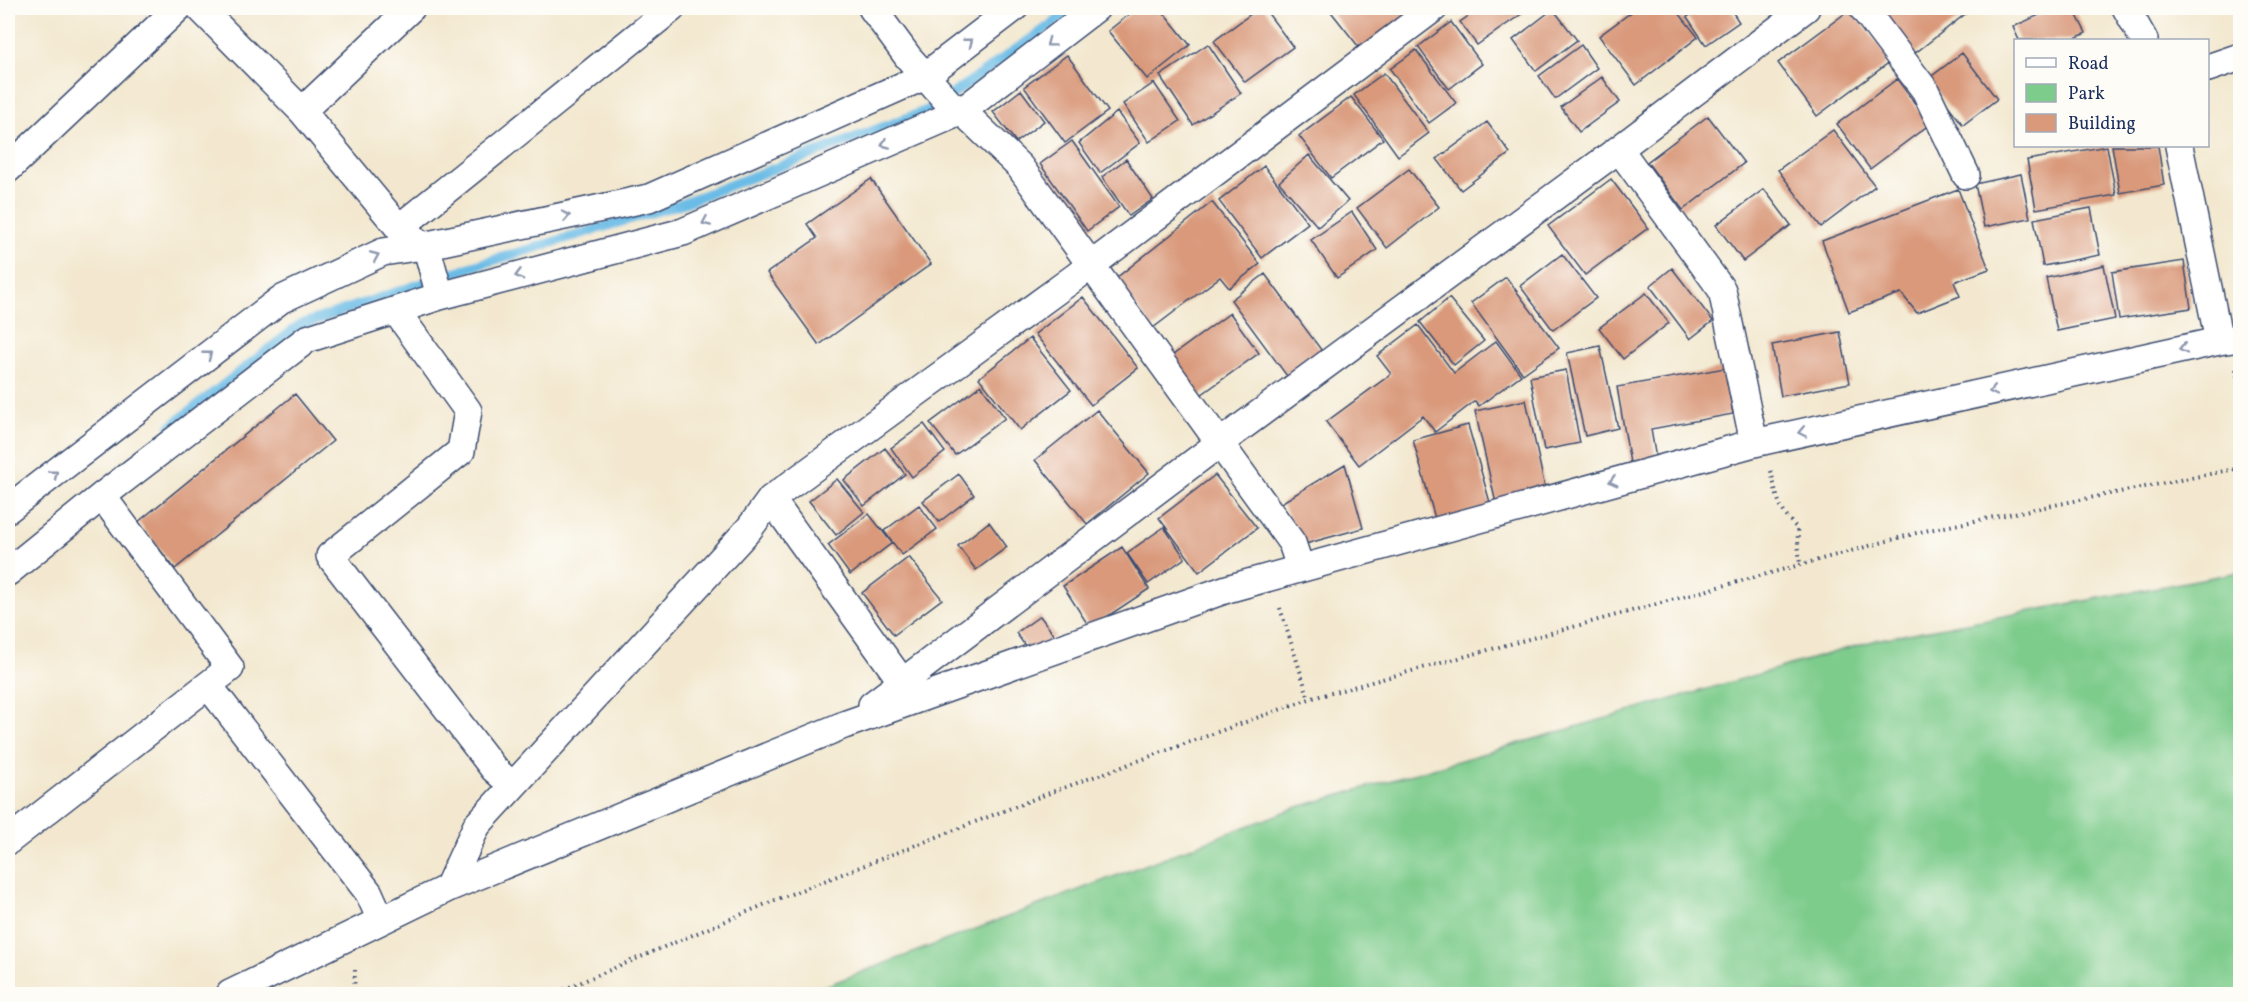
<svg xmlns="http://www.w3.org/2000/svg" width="2248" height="1002" font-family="Vollkorn,serif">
<rect width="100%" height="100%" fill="#fdfcf7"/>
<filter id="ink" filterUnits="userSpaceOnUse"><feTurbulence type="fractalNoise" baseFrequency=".0167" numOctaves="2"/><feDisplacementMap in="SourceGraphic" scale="12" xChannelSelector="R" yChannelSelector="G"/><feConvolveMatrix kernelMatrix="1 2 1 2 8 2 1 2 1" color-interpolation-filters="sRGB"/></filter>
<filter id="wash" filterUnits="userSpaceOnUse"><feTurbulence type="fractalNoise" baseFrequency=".008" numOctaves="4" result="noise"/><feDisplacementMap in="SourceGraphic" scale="24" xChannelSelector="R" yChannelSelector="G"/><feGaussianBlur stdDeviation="1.35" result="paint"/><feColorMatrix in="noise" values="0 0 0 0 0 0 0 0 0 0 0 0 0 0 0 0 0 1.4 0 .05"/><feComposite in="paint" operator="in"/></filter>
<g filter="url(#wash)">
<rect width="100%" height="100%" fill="#f3e8cf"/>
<path fill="#7ecc8c" stroke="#4c7e75" stroke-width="1.5" d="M2240,572V994H804L1295,808L1880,639Z"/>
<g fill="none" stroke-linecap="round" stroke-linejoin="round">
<path stroke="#6bbce6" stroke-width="10" d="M170,427L300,325L474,266L683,203L931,109L1075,8"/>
</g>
<g id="blocks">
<path fill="#d9997a" d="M1137,8H1160L1190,45L1147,79L1108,31Z
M1259,8H1264L1293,47L1245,82L1214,41Z
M1328,8H1408L1412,13L1362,51Z
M1480,8H1530L1477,45L1460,22Z
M1637,8H1675L1698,37L1636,85L1599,36Z
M1702,8H1730L1739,22L1706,45L1687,17Z
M1877,8H1973L1914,54Z
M2054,8H2073L2086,33L2071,40H2019L2013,27Z
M1553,9L1577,40L1536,71L1513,40Z
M1851,9L1891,61L1817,116L1778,63Z
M1451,22L1482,64L1449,89L1418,47Z
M1208,44L1241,93L1193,125L1160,76Z
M1581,45L1597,68L1555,99L1539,76Z
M1416,50L1456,103L1429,123L1390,69Z
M1962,53L1997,99L1963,125L1928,79Z
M1067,55L1108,111L1065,143L1024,87Z
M1384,73L1429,133L1398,156L1354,95Z
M1602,77L1620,102L1579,132L1561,107Z
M1897,79L1930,124L1870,169L1837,124Z
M1154,83L1180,121L1149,142L1123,104Z
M1021,90L1044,121L1016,142L993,112Z
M1351,97L1383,139L1331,178L1299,136Z
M1117,112L1140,143L1100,173L1079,143Z
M1708,116L1744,163L1683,210L1647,162Z
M1487,122L1510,153L1461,190L1437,159Z
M1833,130L1875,186L1821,227L1778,170Z
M1072,141L1119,207L1087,231L1040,164Z
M2107,146L2116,195L2036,209L2027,160Z
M2112,146H2158L2164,185L2120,193Z
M1309,155L1348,201L1318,227L1279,182Z
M1126,159L1153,199L1129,216L1102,177Z
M1264,166L1308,223L1262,258L1219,201Z
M1409,169L1439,207L1387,248L1357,208Z
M2021,174L2030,218L1984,227L1975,184Z
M871,179L931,264L819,345L767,273L817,238L807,224Z
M1611,179L1648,228L1585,275L1548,226Z
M1764,189L1791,225L1743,261L1716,225Z
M1958,189L1989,269L1954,282L1960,296L1917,313L1901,293L1849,312L1822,241Z
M1212,202L1260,264L1229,288L1220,277L1153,328L1115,279Z
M2091,208L2100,255L2043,266L2034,219Z
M1352,212L1377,250L1337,278L1311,240Z
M1562,254L1596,298L1553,330L1520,286Z
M2184,261L2191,308L2119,319L2112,272Z
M2104,265L2115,319L2057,331L2046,278Z
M1672,268L1713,321L1690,339L1650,286Z
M1265,274L1322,351L1287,376L1231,300Z
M1506,277L1559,348L1523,374L1471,303Z
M1646,293L1669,323L1623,359L1599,328Z
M1083,297L1138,368L1091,405L1035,334Z
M1449,298L1484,341L1454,365L1420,322Z
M1230,313L1259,353L1198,397L1169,358Z
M1418,325L1454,373L1496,341L1521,375L1479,406L1475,401L1435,432L1423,416L1359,465L1326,422L1391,374L1377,356Z
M1840,332L1850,383L1781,396L1772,345Z
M1030,338L1071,390L1020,430L979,378Z
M1600,346L1618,428L1585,436L1567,353Z
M1725,368L1733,414L1651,429L1656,459L1630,463L1617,387Z
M1566,370L1580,443L1544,450L1530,377Z
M981,385L1005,418L955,455L930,423Z
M295,394L333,441L175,569L138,522Z
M1526,400L1547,497L1497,508L1475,411Z
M1097,410L1149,473L1087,524L1035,460Z
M924,424L945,452L912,477L891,448Z
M1468,425L1491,506L1436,522L1413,440Z
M885,448L905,474L864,506L844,480Z
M1345,464L1363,528L1305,544L1281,503Z
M959,474L974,495L939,522L923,501Z
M1215,475L1257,528L1199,572L1159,518Z
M837,479L864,512L836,535L809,501Z
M919,505L937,529L902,555L884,531Z
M869,514L892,543L850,575L828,545Z
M989,522L1007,547L976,570L958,546Z
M1164,527L1185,558L1148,584L1127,553Z
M1122,547L1149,589L1090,628L1063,586Z
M909,557L942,599L894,635L862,593Z
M1040,616L1055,636L1031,654L1016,633Z"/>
</g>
</g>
<g filter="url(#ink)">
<use href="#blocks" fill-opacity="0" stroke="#3b4b6f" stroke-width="1.5"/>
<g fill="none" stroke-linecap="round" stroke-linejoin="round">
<g stroke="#3b4b6f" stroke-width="30">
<path id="minor" d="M200,8L302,111L399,228L423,246L429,256L440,296
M872,8L908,57L949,103L962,111L1020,167L1292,543L1300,567
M1863,8L1925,90L1966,175
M2126,8L2144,40
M2208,68L2240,57
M302,111L411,8
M2179,146L2219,341
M1619,149L1722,290L1754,443
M8,169L178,8
M399,228L672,8
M396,311L468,411L461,451L330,556L494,769L512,785
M771,499L903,683
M8,509L280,300L383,252L423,246L649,198L925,76L1014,8
M8,572L102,496L307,339L440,296L683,232L962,111L1096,8
M208,685L369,893L381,920
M872,705L1221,442L1619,149L1806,8
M8,841L230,668L102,496
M448,888L477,825L749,529L771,499L1074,278L1434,8
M230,994L448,888L844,725L1227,589L1754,443L2219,341L2240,338"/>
</g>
<path stroke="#3b4b6f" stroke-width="4" stroke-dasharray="1.5 4.5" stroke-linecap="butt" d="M2236,369L2240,395
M1771,471C1777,496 1778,510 1797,528L1800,565
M1280,608L1309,699
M355,970L354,991L357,994
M553,994L773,901L1052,792L1309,699L1924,531L2240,468"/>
<use href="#minor" stroke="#fff" stroke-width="27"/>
</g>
<defs><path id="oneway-chevron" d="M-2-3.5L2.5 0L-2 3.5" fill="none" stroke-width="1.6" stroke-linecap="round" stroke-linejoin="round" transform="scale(1.5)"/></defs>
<g stroke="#8d97ae">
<use href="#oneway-chevron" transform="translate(969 42) rotate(-38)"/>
<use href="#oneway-chevron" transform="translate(1050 43) rotate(143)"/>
<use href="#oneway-chevron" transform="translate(885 144) rotate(156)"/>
<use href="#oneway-chevron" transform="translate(566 216) rotate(-12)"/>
<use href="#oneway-chevron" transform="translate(706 222) rotate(156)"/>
<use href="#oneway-chevron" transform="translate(375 256) rotate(-23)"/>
<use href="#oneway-chevron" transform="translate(519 275) rotate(165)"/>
<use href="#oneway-chevron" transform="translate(2183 349) rotate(168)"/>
<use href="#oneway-chevron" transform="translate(208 355) rotate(-38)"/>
<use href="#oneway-chevron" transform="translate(1993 391) rotate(168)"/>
<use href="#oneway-chevron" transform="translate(1802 432) rotate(168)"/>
<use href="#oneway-chevron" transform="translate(54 474) rotate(-38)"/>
<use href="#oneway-chevron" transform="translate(1613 481) rotate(165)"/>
</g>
</g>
<rect width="2248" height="1002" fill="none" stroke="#fdfcf7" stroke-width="30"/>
<rect x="2014" y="39" width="195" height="108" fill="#fdfcf7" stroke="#a3aaba" stroke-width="1.5"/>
<rect x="2026" y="58" width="30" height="9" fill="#ffffff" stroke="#a3aaba" stroke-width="1.5"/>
<text x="2068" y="69" font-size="18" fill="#1b2f5e">Road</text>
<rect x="2026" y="84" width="30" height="18" fill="#7ecc8c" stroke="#a3aaba" stroke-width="1.5"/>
<text x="2068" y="99" font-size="18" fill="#1b2f5e">Park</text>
<rect x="2026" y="114" width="30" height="18" fill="#d9997a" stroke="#a3aaba" stroke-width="1.5"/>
<text x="2068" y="129" font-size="18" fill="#1b2f5e">Building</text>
</svg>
